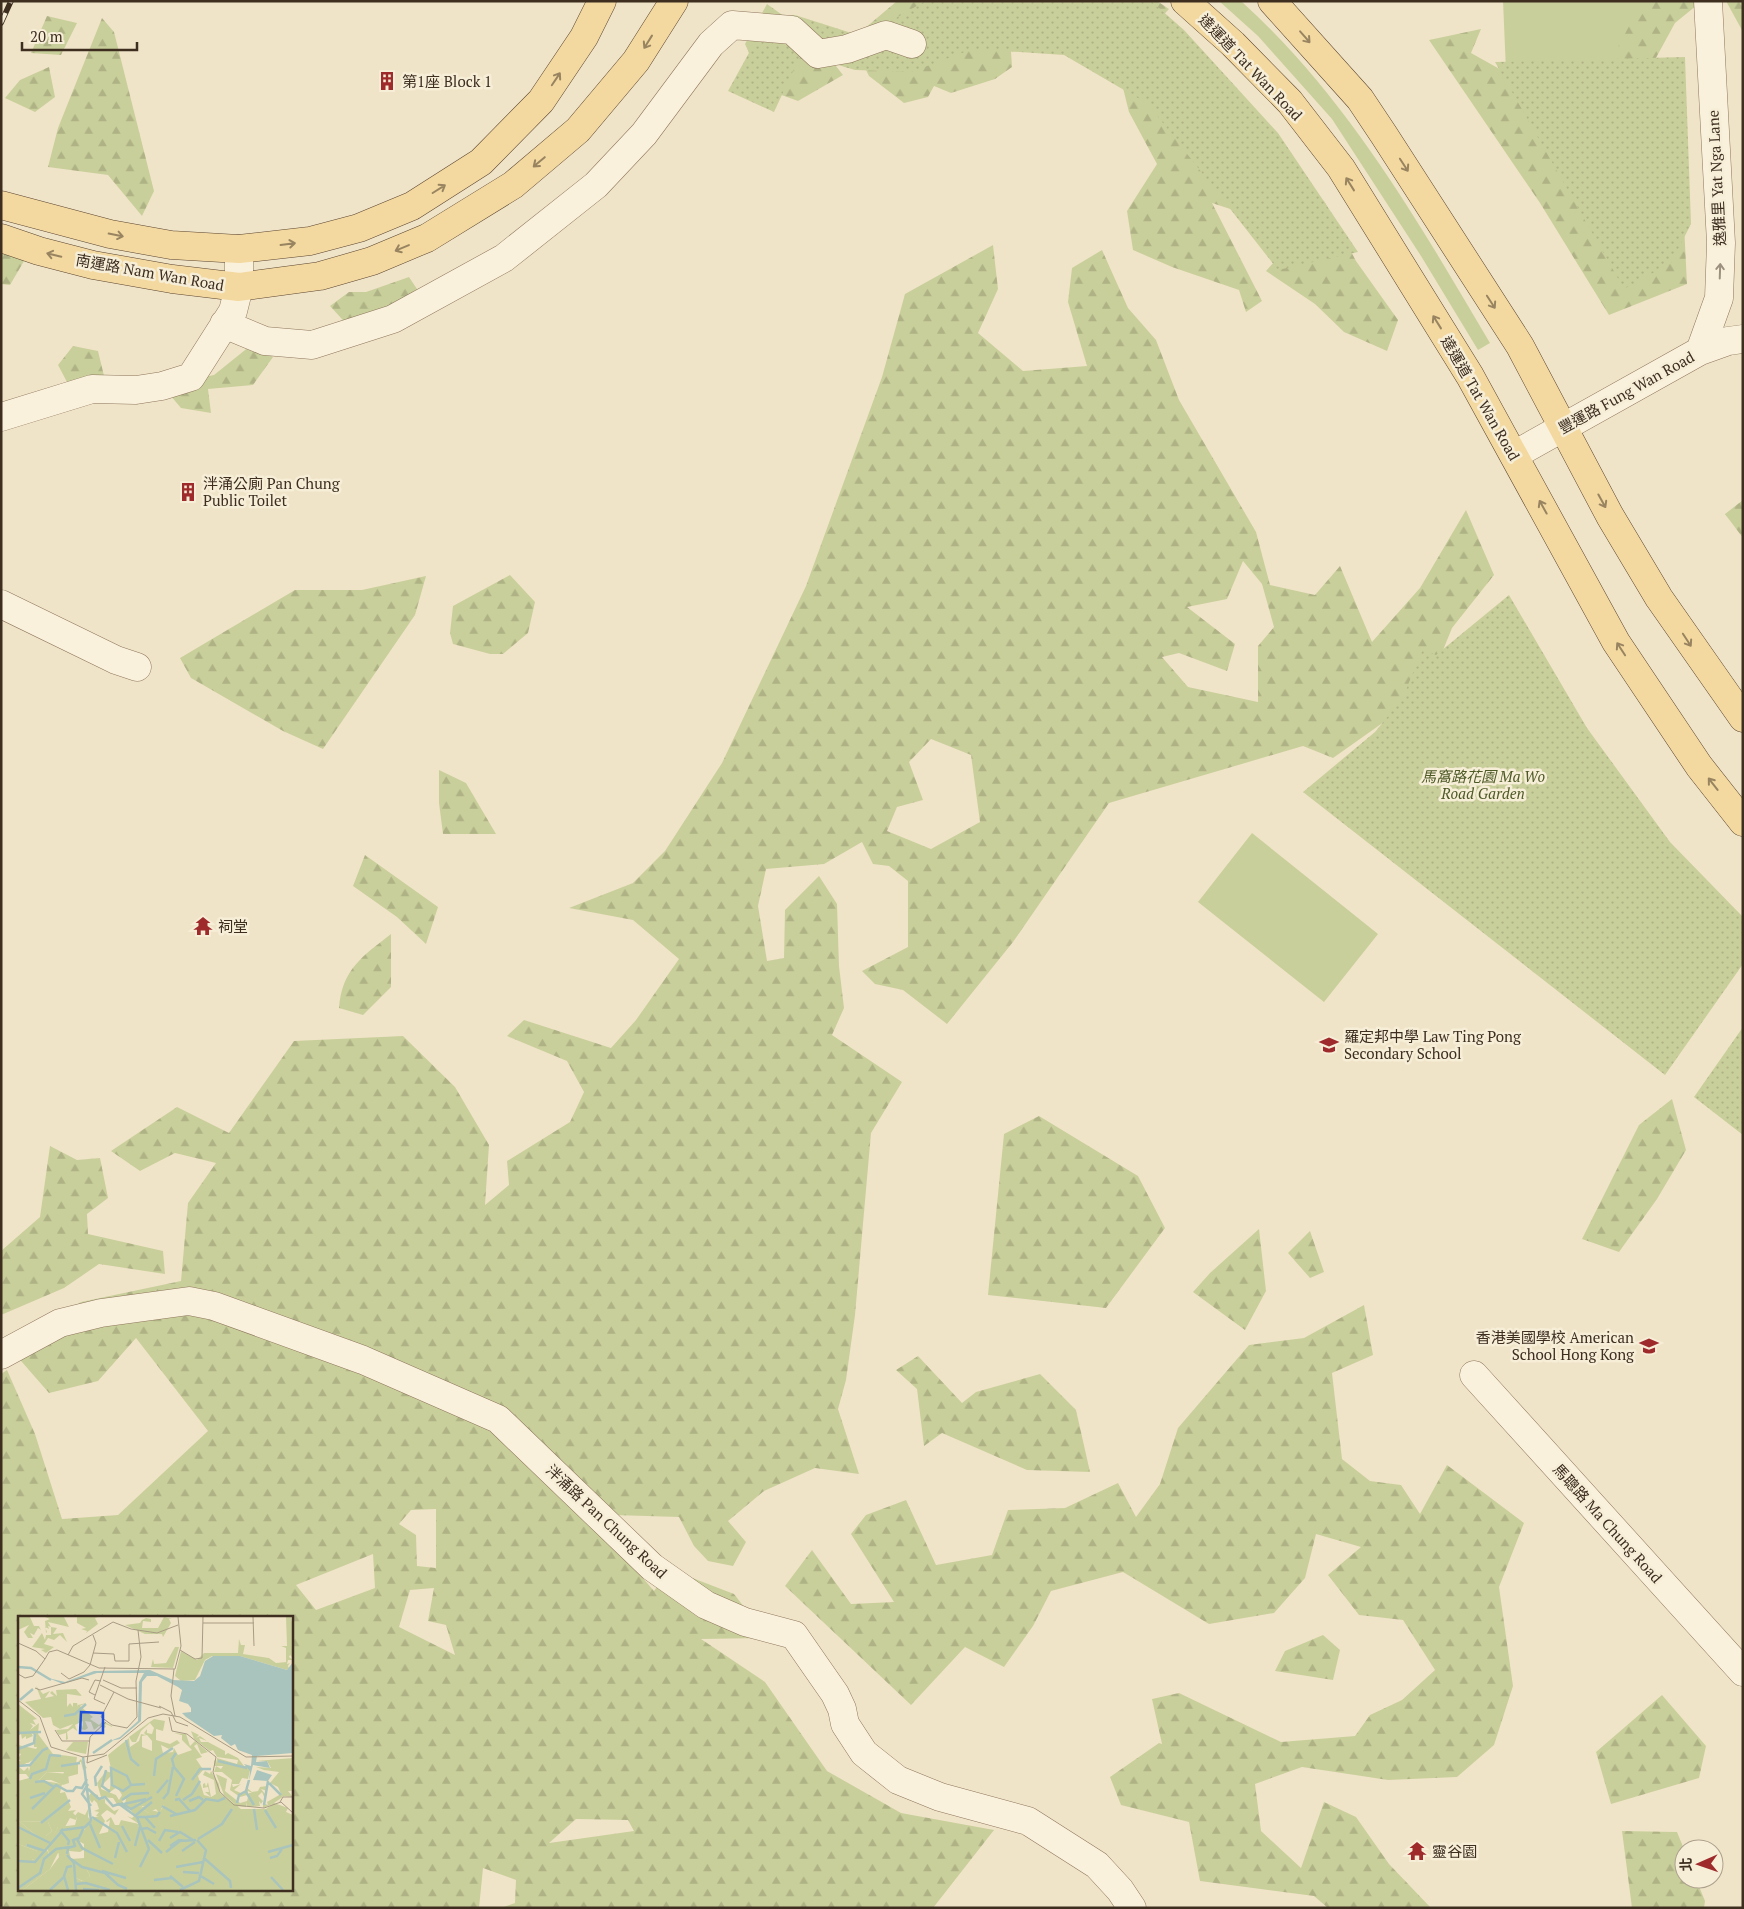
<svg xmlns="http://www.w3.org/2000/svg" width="1744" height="1909" font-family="'PT Serif','Noto Sans TC',serif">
<defs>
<pattern id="forest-firs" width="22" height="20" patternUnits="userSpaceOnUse" patternTransform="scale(1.25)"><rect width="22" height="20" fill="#c9cf9b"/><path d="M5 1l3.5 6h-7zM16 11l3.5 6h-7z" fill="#aeb285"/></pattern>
<pattern id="park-dots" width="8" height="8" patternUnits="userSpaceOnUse" patternTransform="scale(1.25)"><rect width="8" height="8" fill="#c9cf9b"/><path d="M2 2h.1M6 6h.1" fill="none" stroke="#aeb285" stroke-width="1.8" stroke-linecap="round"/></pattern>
</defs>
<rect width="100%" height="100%" fill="#f0e4c8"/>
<path fill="#c9cf9b" d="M1219,1H1241C1347,97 1418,221 1490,343L1478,350L1421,256L1332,119L1258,36Z
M1503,1H1654L1656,68L1506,71Z
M1252,833L1378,934L1324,1002L1198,902Z"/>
<path fill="url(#forest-firs)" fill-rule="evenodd" d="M897,1H964L1009,20L1012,67L995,79L951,93L934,86L928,97L904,103L869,76L851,40Z
M1043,1H1157L1169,9L1156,23L1276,224L1212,203L1262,301L1246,312L1239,290L1172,267L1133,250L1127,211L1157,164L1129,112L1116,60Z
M1639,1H1702L1675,23L1645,78L1600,81L1639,7Z
M1726,1H1743V32Z
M767,4L813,37L843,75L798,101L765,89L745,44Z
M47,16L77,23L61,55L31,53Z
M102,18L114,32L154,191L142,216L108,175L48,167L58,128Z
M1481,29L1471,53L1537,90L1679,126L1687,284L1609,315L1540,203L1429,40Z
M49,67L55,97L35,112L5,98L20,80Z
M1298,182L1324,201L1356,261L1398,320L1387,351L1344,332L1315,304L1266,271L1290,244Z
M1,243L27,256L10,285L1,284Z
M993,245L998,289L978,333L1023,371L1087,366L1068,302L1072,268L1102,250L1128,308L1156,340L1179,400L1256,532L1270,585L1315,595L1340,566L1372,642L1420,588L1466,510L1494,575L1452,628L1435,670L1384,722L1333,758L1303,746L1109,803L1013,942L947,1024L903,990L875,984L862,971L908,947V881L889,866L873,864L862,842L824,864L766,869L758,906L767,961L784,958L785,910L819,876L837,904L839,966L844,1008L832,1035L902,1082L871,1133L855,1315L846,1380L838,1409L859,1474L815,1468L764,1491L728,1521L746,1542L733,1566L708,1561L694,1546L679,1517L613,1515L635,1569L654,1591L669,1569L734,1594L768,1638L701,1639L765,1682L827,1771L901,1813L994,1830L933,1908H501L515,1903L516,1880L483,1868L479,1908H1V1374L7,1370L35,1434L62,1519L118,1515L208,1431L136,1338L98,1381L49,1393L8,1346L81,1302L181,1281L188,1203L216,1163L175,1153L140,1171L111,1151L177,1107L229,1133L294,1041L403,1036L455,1087L489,1145L485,1205L509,1185L507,1161L570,1122L584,1092L567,1061L507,1036L524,1020L611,1048L636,1020L679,959L633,920L569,908L633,883L665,851L722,763L806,586L882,377L905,294ZM1243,561L1262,584L1274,627L1258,646V702L1188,687L1162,657L1179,653L1227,671L1235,644L1187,607L1227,599ZM931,739L971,755L980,822L931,849L887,831L897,807L923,800L909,762ZM436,1509V1568L417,1566L416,1535L399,1524L411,1510ZM373,1554L375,1588L316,1610L296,1585ZM434,1588L428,1621L446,1625L455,1655L399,1627L410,1590ZM19,1618H291V1890H19ZM576,1819L628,1820L634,1831L549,1843Z
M409,277L419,292L363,342L330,306L349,292H366Z
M73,346L98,351L106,384L67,382L58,365Z
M250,346L273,357L253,385L208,389L211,413L181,408L170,395L199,378L214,375Z
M1743,500V538L1725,514Z
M510,575L535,602L528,633L503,654H490L453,644L450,633L453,606Z
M426,576L415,615L323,749L283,731L191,678L180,658L295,590H362Z
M439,770L466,783L496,834H443L439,803Z
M365,855L438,907L426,944L397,917L353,886Z
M391,934V987L363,1015L339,1008C342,969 363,956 391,934Z
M1672,1099L1686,1150L1657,1199L1619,1252L1582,1239L1639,1125Z
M1039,1116L1138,1176L1165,1228L1106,1308L988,1295L1004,1134Z
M50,1146L77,1160L100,1158L108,1198L87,1214L88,1234L163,1251L165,1274L99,1264L64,1288L1,1315V1251L40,1217Z
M1259,1229L1266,1291L1245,1330L1193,1292L1210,1273Z
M1310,1231L1324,1272L1310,1278L1288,1253Z
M1364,1305L1373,1355L1332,1373L1342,1459L1370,1481L1401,1485L1420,1514L1447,1465L1524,1523L1499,1587L1513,1686L1494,1745L1457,1777L1388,1780L1302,1767L1255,1784L1261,1831L1301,1868L1324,1802L1356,1817L1389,1864L1431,1908H1328L1314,1896L1200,1881L1189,1822L1121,1805L1110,1777L1159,1743L1162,1744L1152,1699L1179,1693L1281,1742L1355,1736L1370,1715L1402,1700L1435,1670L1403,1620L1359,1615L1328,1575L1361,1547L1316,1534L1305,1578L1274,1613L1209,1624L1123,1572L1051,1591L1033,1626L1004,1667L965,1647L911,1705L785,1586L812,1550L851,1604L894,1602L851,1534L866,1515L906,1500L936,1565L992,1555L1008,1510L1065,1508L1118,1483L1136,1517L1160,1484L1178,1428L1249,1345L1304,1338Z
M918,1356L962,1403L976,1392L1040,1374L1076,1410L1090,1472L1027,1470L942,1433L924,1446L917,1389L896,1370Z
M1323,1635L1340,1650L1333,1680L1275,1671L1285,1651Z
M1662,1695L1706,1746L1699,1778L1611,1804L1596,1752Z
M1622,1831L1677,1832L1684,1849V1879H1696L1705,1901L1704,1908H1632Z"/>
<path fill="url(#park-dots)" d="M925,1H1151L1184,30L1278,133L1358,252L1278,270L1148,104L1064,55L973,49L911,72L855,70L801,54L774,112L728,91L767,20L795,15L864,37Z
M1685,57L1691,224L1671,263L1624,289L1495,62Z
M1509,595L1587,728L1670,842L1743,917V964L1665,1075L1303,792L1375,732L1402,699L1423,649L1436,655Z
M1743,1027V1135L1694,1097Z"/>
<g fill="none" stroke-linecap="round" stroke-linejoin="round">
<g stroke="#8d765c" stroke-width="29">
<path id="minor" d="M224,324L265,341L312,345L393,319L504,258L596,185L644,134L711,44L732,25L792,30L818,54L847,49L886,35L912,44
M1700,351L1719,298L1721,243L1708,1
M1,417L92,389L136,390L162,386L191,377L233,311L239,287V249
M1514,455L1700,351L1728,341L1743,339
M1,604L116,660L137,667
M1,1355L60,1323L101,1313L189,1301L214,1306L363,1360L498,1419L652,1567L706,1605L745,1622L794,1635L835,1694L842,1709L845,1724L864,1753L898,1780L940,1797L1028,1821L1097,1865L1120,1890L1132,1908
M1474,1375L1743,1672"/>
</g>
<g stroke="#5b4430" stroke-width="29">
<path id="major" d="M1185,1L1233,44L1290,102L1341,168L1470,376L1616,642L1699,766L1743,822
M1272,1L1360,99L1384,135L1520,346L1610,516L1659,598L1743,718
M1,205L110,234L171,245L239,249L310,241L359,228L412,206L481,162L541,101L584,37L602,1
M1,238L39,251L93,265L172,279L239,287L320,276L372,261L427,238L513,185L578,130L636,61L674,1"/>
</g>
<use href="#minor" stroke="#faf1dc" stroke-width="28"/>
<use href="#major" stroke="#f3d9a0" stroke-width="28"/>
<g stroke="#3d2e20" stroke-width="5.5">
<path id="rail" d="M1,23L11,1"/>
</g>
<use href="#rail" stroke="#f7eed8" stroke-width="4" stroke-dasharray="11" stroke-linecap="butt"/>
</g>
<defs><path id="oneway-shaft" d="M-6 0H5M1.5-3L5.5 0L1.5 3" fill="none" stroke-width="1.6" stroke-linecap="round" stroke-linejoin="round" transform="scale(1.25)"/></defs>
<g stroke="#988460">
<use href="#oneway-shaft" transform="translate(1305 37) rotate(49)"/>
<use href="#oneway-shaft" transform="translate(648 42) rotate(122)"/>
<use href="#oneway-shaft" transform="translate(556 79) rotate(-56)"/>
<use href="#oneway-shaft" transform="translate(539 162) rotate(140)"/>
<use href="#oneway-shaft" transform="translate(1404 165) rotate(57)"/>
<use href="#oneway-shaft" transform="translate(1350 184) rotate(-122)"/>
<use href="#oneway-shaft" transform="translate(439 189) rotate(-32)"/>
<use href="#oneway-shaft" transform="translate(116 235) rotate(11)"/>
<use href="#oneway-shaft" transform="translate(288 244) rotate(-7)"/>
<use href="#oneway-shaft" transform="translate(402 248) rotate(157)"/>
<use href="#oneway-shaft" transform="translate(54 255) rotate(-166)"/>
<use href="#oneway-shaft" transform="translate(1491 302) rotate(57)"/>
<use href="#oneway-shaft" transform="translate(1437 322) rotate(-122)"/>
<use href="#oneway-shaft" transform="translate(1602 501) rotate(61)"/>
<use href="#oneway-shaft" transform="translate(1543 507) rotate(-119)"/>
<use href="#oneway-shaft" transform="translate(1687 640) rotate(57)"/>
<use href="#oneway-shaft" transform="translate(1621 649) rotate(-123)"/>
<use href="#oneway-shaft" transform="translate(1713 784) rotate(-128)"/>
</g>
<use stroke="#9c907e" href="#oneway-shaft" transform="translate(1720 271) rotate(-88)"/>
<defs>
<g id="building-bare" transform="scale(1.5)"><path d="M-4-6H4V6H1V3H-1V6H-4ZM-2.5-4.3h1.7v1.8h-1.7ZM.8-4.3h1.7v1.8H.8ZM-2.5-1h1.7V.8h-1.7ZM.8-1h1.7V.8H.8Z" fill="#9e2a2b" stroke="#f7eed8" stroke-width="2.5" paint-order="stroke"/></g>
<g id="temple-bare" transform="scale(1.5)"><path d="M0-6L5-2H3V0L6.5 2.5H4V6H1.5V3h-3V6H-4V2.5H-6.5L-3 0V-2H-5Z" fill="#9e2a2b" stroke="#f7eed8" stroke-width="2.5" paint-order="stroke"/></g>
<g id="school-bare" transform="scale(1.5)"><path d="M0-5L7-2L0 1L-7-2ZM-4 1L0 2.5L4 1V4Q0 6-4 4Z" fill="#9e2a2b" stroke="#f7eed8" stroke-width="2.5" paint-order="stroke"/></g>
</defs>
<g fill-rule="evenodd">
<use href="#building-bare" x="387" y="81"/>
<use href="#building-bare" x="188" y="492"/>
<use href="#temple-bare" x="203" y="926"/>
<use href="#school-bare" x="1329" y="1045"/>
<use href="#school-bare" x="1649" y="1346"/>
<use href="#temple-bare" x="1417" y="1851"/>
</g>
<g text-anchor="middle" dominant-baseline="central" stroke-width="5" stroke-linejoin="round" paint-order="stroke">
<g font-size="15" fill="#3d2e20" stroke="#f7eed8">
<text transform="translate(1251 67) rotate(46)">達運道 Tat Wan Road</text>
<text transform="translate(1716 178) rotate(-93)">逸雅里 Yat Nga Lane</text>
<text transform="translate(150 272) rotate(10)">南運路 Nam Wan Road</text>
<text transform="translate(1626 392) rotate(-29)">豐運路 Fung Wan Road</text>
<text transform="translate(1481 398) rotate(60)">達運道 Tat Wan Road</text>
<text transform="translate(607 1521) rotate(43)">泮涌路 Pan Chung Road</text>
<text transform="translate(1608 1523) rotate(48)">馬聰路 Ma Chung Road</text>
</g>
<g font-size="15" fill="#3d2e20" stroke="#f7eed8" text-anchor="start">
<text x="402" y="81">第1座 Block 1</text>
<text x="203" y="483">泮涌公廁 Pan Chung<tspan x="203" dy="17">Public Toilet</tspan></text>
<text x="218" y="926">祠堂</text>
<text x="1344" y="1036">羅定邦中學 Law Ting Pong<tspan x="1344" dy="17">Secondary School</tspan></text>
<text x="1634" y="1337" text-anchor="end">香港美國學校 American<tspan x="1634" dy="17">School Hong Kong</tspan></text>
<text x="1432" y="1851">靈谷園</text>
</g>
<g font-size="15" font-style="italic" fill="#4d5a26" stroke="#f7eed8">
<text x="1483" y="776">馬窩路花園 Ma Wo<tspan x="1483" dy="17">Road Garden</tspan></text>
</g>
</g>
<g transform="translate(18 1616)">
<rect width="275" height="275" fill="#f0e4c8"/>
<path d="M0,129L23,134L24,138L10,147L0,143L3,138L0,137ZM29,156L50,158L51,167L45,169L33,164H21ZM120,171L126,179L136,184H155L160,181L162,186L146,188L141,197L138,193L130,197L119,188L123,186L124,191L127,190L124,185L129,184L116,180ZM71,191L70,201L74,206L66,213L62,227L67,233L62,236L51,235L53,243L68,252L72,260L65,265L58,262L48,266L47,274H5L32,253L41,241L40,234L31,238L29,231L40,211L57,209L59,201H56L60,196L67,199ZM1,205L30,206L34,215L28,220H19ZM0,228L19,235L18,242L12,245L0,242Z" fill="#c9cf9b"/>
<path d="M0,1H12L16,10H21L23,14L20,12L16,19L12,17L15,22H10L6,16L11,9L0,14ZM27,1H46L51,11L30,6L33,11L30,10L31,13L27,11L29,16L28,17L27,5L32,3ZM59,1H80L77,2L80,8L68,17L69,15L63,13L68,12L59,7ZM146,1L154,3H151L153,7L145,21L144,18H127L107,9L122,7L124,4L128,2L133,3V6L125,5L124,12H140ZM268,1H273L275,13V42L272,39L271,41L275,44H270L269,48L272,47L269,51L258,47L268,46V32L263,30H269ZM33,11L39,12L35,18L45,17L49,26L42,19L36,24L30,22L26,28L36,31L28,37L23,34L27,33L14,31L24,17L27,24L28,19H33ZM18,70L25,78L32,75L27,82L36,80L32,77L34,75L39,80L38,74L58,73L64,80L49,78V91L52,87L55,91V87H59L60,91V89L68,87L62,90L75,101L72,103L81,109L85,105L94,110V111L88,108L87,109L88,111L86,112L81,110L76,114L73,106L67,105L70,112L67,114L61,113L64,109L65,113V105L57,109L59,115L55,112L49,116L50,123L48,124V117L41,119L38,114L50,113L55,108L42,113L35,109L33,101L25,102L7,86L23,83ZM0,88L19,103L15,104L18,109L12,107L15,110L12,114L21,107L20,118L35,138L59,141L58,148L63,143L69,152L65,154L63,146H60V158L49,161L51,166L43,164L46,156H29L21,164L44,168L42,177L47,176L53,191L50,195L58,194L55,197L59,201L58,204L52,202L47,211H40L33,225L42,214L45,218L40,219L46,220L49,222L50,226L46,221L40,222L29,234L31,238L48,226L47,235L40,237L32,253L5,274H0V242L15,244L19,235L0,228V165L11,162L8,158H1L0,150L6,155L10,151L11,155L12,151L10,150L17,145L15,143L2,151L0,146L3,144L0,142L9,138L12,141L14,138L12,140L6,134L16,138L19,131H16V120L19,122L12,115L15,120L8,123V120L4,123L3,118L0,120ZM1,205L30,206L34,215L28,220H19ZM136,103L147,105L145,115L138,113V124L152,128L159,124L162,127L151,133L143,129L145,137L155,136L156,132L160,139L174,134L164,124V119H163L156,117L168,118L172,130L177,125L190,136L183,138L179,128L176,130L184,141L178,143L184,152H194L185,154L180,160L186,179L193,181L187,176H191L190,171L185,172V168L187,167L188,171L190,166L193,181L198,178L196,164L185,159L187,155L192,158L193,155L201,168L202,177L223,193H248L255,188L245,192V187L250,189L249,186L263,178L260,171L252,167L261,156L246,154L238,151L253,152L249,145H238L275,142V175H270L275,181L266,180L256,187L270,192L268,196L275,199V274H47L45,269L44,274H36L30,271L34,262L40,263L48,253L47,264L56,261L64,265L72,260L68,252L62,254L53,243L66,242V228L59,224V233H50L58,229L51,228L57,222L54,220L60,222L76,201H81L78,200L81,196L76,195L81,193L79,187L76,184L74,187L70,181L73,177L80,179V183L85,181L79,184L87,183V187L96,195L101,193L97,199L89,194L83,199L87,205L81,218L90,216L92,204L89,206L88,205L93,201L97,209H101L103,204L121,208L109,200L114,202L117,199L107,188L108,182L104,185L108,190H100L95,182L83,181L79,167L88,155L94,157L90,139L111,122L112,131L121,125L123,118L128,119L126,117L129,113V117L134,118L136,112L132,107L123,115L118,126H114L111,121ZM129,119L134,125V135L124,131V120ZM93,160L92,173H87L92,176L99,171L104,179L101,184L98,179L83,173L84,164L85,168ZM129,184L131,191L135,186L139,192L143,186L146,190L141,196L132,194L130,197L119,188L123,186V190H129L124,185ZM173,115L181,119L178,122L182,120L189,125L181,122L183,126H190L207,135V139L210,137L220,142L226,150H233L230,163L224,162L221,168H214L215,171L223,168L216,174L225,178L229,172L234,176L240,175L242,171L249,170V175L243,173L247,178V183L244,176L240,180L245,185L243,188L241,185L242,190L229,191L228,186V191L219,190L206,179L198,158L209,163L207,175L222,187L229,185L231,177H234L230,175L229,179L222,181L212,174L214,164L204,156H196L198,150L203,153L205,150H196V145L198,143L199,147V142L219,148L220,144L199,141L195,134L192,135L176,123ZM55,126H70L68,138L48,134Z" fill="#c9cf9b" fill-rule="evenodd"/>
<path d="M221,23L223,29H227L225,38L251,42L258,47H268L271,52L269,54L222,40H194L187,44L177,64L163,65L157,60L163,35L179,44L186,37H220ZM157,31H161L155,52L133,51L135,43L136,48L148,47ZM188,190L197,192L203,203L189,214V219L198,217L208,207V195L231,193L230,218L235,235L260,226L271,228L275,233V269L271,274H111L129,248L144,241L136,219L139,212L145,206L169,205Z" fill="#c9cf9b"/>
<path d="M195,40H222L269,54L275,46V137L239,140L238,146L249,145L252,152L235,149L231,165L232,155L226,148L233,150L234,139L220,134L217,128L213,130L203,122L204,119L196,120L168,101L164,97L173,96V92L170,88L161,85L164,74L160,71L139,60H129L124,66L123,105L102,123L92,125L102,121L120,105L121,66L126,57H79L45,68L30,62L47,66L76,55L132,54L155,64L176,65L182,60L187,45ZM239,154L254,159L250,165L235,164Z" fill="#a9c4bc"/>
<path fill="none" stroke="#a9c4bc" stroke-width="2.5" d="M0,51L13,52L33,64M2,84L15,73M46,100L57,98L68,88M0,117L23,116M108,124L113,143L121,150M0,133L16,127L17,118M75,137L94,124M65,141L73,205M200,145L229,152M0,150L12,149L25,134L30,132M43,150L62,147M88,154L84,170L92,176M136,160L138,143L155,132M12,163L14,158L28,153L32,139L43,140M174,164L182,153H193M17,166L26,165L36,171M251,167L263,179M70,168L64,178L73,190M78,170L77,161L84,150M112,170L105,175L94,169L93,152L109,160L113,169L127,168M70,173L81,183L87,181L95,190L101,188L119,201L131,233L122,251M228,176L236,189M139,177L150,164M158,180L166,163L156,151L154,143L158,137M12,182L27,177M145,183L150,177L155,151M104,184L113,178L131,177M157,184L161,183L172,195M165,184L174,178L182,165M171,185L181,181L185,184M103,187L113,193L134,181M219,187L221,179L228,175L231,164M106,188L128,183M246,189L250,165M144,190L158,198M14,193L38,169L49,175H55L58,171L64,172L69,163M236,193L239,214M247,194L258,212M118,199L134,186M152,200L177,194L188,183L200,185L207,182M74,201L99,217L109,236M118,201H127L137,212M128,201L139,200L142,196M23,207L52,184M72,208L82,232M104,210L112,225M0,211L32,227M45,213L43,215L51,225L50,229M123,213L129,212L138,217M45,214L67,211L73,205M152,222L162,216L175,224M59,223L64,232L95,248M180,223L204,208L214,193M130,224L144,237M141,225L147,214L160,216M9,229L27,235M117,230L122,211M152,230L161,224L169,225M164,235L177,226M148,236L162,225L178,224M250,236L275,229M49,238L50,232L57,230L55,224L61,222L66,211M49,239L56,247L58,274M97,242L101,226M252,242L259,240L264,233M53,243L64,251L87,257L100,269L109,273M187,243L212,265L213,272M0,245L17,246L44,215M158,251L185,246M84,255L108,262M165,256L181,257M181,259L196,268M152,260L165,271M253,261L265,274M136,264L154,262M58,268L68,267L92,274M0,272L22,257L26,243L38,233L52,231M65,273L81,274M32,274L46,261M50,274L46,260L49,251L54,250M162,274L181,265L188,234L179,224"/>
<path fill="none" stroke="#a89b85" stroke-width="1" d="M235,1L236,30M185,7H236M0,27L18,35L27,43L31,36L39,34L81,52L157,53L163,30L160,1M162,34L177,43L184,42L185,1M75,37L96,38L97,45H111V28L141,26M50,39L55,30L95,6L113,13L139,17L160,9M72,49L78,27L75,19M87,51L76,83L87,88M156,53L153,80L157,100M43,57L51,63L66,56L72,49M0,58L7,62L15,60L27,43M85,64L103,72H119M82,69L110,83L143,92M17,72L22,74L64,62L71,64M96,76L83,101L94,109L109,112L119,101L118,65L123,41L120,14M77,79L71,76L77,64L83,65M0,84L22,101L33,131L65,141L86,138L130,102L145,98L162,101L228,141L275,140M141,90L153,96L158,106L170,110M151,101L154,115L169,118L198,141L195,156L202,176L216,189L246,192L263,186L275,197M37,114L44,125H72M69,147L72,121L88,106M69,147L89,139M262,186L265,181H275"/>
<path fill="#1d4ed8" fill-opacity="0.15" stroke="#1d4ed8" stroke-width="2.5" d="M63,96L85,97V117H62Z"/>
<rect width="275" height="275" fill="none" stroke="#3d2e20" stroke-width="2.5"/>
</g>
<rect width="1744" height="1909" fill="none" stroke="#3d2e20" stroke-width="5"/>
<g transform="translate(1699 1864) rotate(268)"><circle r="24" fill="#f7eed8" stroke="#ada18e"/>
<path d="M0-4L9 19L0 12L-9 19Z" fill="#9e2a2b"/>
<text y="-8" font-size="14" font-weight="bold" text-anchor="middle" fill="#3d2e20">北</text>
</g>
<path d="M22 42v8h115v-8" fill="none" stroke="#3d2e20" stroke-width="2.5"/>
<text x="30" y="42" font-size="15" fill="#3d2e20" stroke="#f7eed8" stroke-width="4" paint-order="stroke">20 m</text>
</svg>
